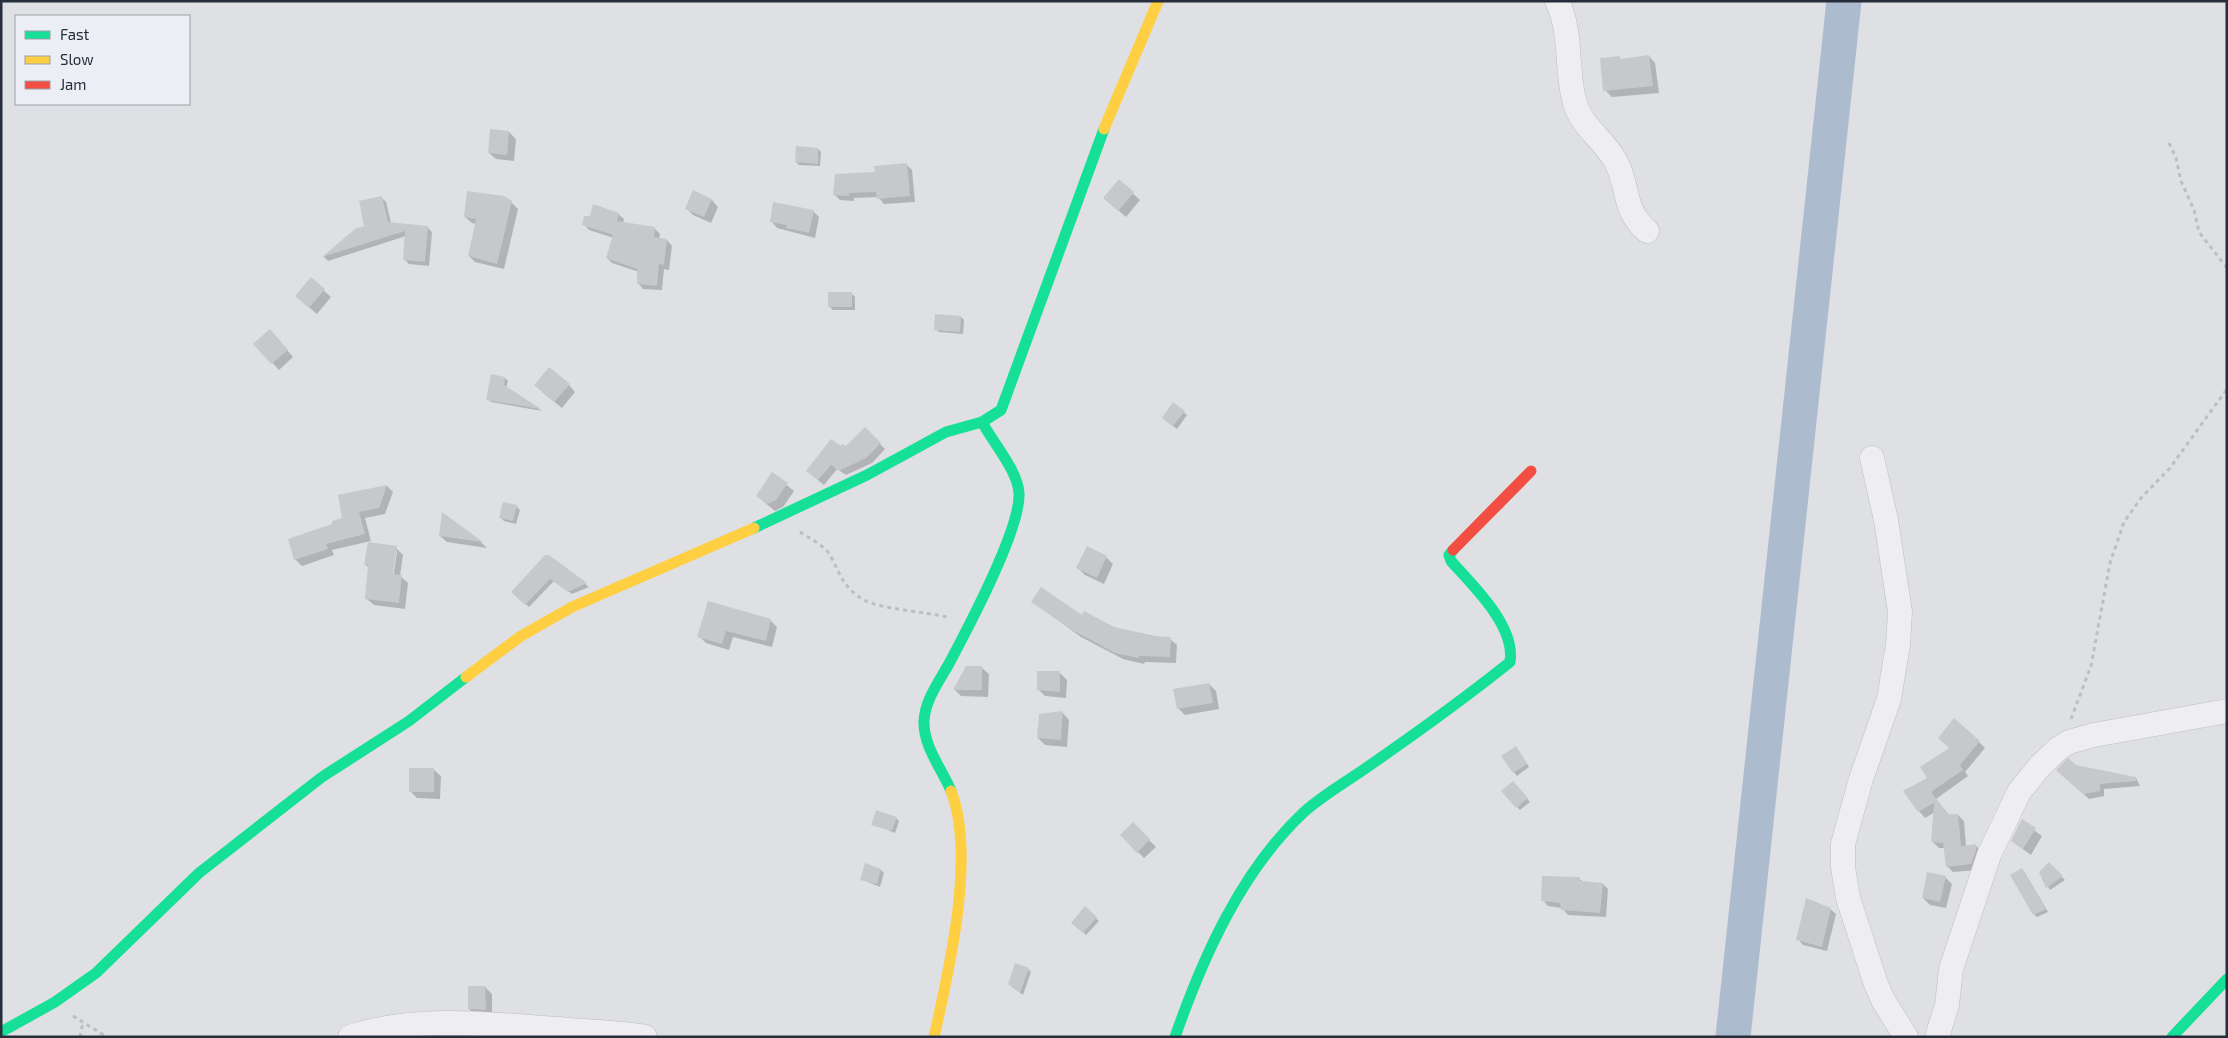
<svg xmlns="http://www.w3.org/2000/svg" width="2228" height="1038" font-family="'Exo 2',sans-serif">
<rect width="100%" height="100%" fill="#dee0e4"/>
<path fill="#0003" fill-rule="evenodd" d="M1649,56L1655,63L1659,93L1612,97L1605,90L1619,57L1622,60Z
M509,132L516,139L514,161L496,159L489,153Z
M818,149L821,152L820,166L799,165L796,162Z
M906,164L912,170L915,202L884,204L878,197L854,198V201L840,200L834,194L876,173Z
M1119,181L1140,200L1126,217L1111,204Z
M382,198L386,202L391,223L427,227L432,232L429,266L409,264L404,259L406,236L328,261L324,257L355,230L366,227Z
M712,200L718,207L711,223L693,215L686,208Z
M511,202L518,209L504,269L475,262L469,256L477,224L472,223L465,217Z
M813,211L819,217L815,238L777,228L772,222Z
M618,214L624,219L623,223L654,228L660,234L659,239L667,240L672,246L669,270L664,269L662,290L643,289L638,283L639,272L612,263L607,258L614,238L589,230L584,224Z
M311,279L331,297L317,314L304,303Z
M852,294L855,297V310H833L830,307Z
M961,317L964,320L963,334L939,332L936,329Z
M277,338L293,357L279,370L255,344Z
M505,378L508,381L506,388L542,411L491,402L488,399Z
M569,385L575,392L562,408L542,392Z
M1174,404L1187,415L1177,429L1166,421Z
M865,429L885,449L872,463L846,475L837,469L824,485L813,476Z
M773,474L794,491L783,507L775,511L757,496Z
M387,486L393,492L385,514L365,518L371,541L332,550L334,555L302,566L295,559L344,519L339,496Z
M516,506L520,510L516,524L504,521L501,518Z
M443,514L482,543L487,548L447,542L440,536Z
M396,548L403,555L400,576L408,583L405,609L374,605L367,599L369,568L365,564ZM395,551H397L393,580H390Z
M548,556L589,587L572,594L554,581L529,607L513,592Z
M1106,557L1113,564L1104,584L1085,575L1078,568Z
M1033,602L1114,628L1170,639L1177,645L1176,663L1145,662L1144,664L1123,659L1081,637Z
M770,620L777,627L772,647L733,637L729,650L706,643L699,636Z
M982,668L989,674L988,697L961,696L955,690Z
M1060,673L1067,680L1066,698L1045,696L1038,689Z
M1209,684L1216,691L1219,709L1185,715L1178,708Z
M1063,713L1069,720L1067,747L1045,745L1038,738Z
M1979,742L1985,748L1965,772L1968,776L1936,799L1949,815H1958L1964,821L1966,846L1975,845L1982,852L1978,870L1953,872L1947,866L1945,848H1939L1933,842L1935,812L1925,818L1919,811L1929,778Z
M1519,751L1529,767L1517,776L1514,772Z
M2075,766L2136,778L2140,786L2104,789V796L2089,799L2062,775Z
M434,770L441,776L440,799L417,798L410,791Z
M1516,786L1530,802L1520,810L1503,792Z
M896,818L899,821L895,833L873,824Z
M2022,821L2042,836L2031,855L2012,841Z
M1133,824L1156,847L1144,858L1121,835Z
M2049,864L2065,880L2050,890L2040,872Z
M2022,869L2025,873L2048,912L2037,917L2034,914Z
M881,870L884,873L880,887L861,879Z
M1945,877L1952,884L1946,908L1930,905L1923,898Z
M1579,878L1584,883L1603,884L1608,889L1606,917L1568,915L1562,908L1548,906L1543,900Z
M1085,908L1099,921L1086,935L1073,923Z
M1830,909L1836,914L1827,951L1803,945L1798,939Z
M1028,969L1031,972L1023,995L1012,987Z
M485,987L492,994V1016H476L469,1009Z"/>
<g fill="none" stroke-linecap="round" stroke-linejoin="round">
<path stroke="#adbbce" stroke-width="35" d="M1733,1037L1844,1"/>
</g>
<path fill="#c7c8cc" d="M1649,55L1653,86L1603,91L1600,58L1620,56V59Z
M490,129L509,131L507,155L488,153Z
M796,146L818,148V164L795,162Z
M907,163L910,196L877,199L876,192L849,193V196L833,195L835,174L875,172L874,166Z
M1119,179L1134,192L1118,211L1103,198Z
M693,190L712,199L704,217L685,209Z
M467,191L504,196L512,201L497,264L468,256L476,219L464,217Z
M382,196L388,222L428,226L425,262L403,260L405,231L322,257L355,229L364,226L359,201Z
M773,202L814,210L809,233L786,228L787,225L770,222Z
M593,204L619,213L617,221L655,227L654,237L667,239L664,265L659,264L657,286L637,284V269L606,258L613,235L582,225L584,216H590Z
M311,277L325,289L309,308L295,296Z
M828,292H852V307H828Z
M935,314L961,316L960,332L934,330Z
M270,329L288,350L271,364L253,344Z
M549,367L570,384L554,402L534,385Z
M491,374L505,377L504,385L541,409L486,400Z
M1173,402L1185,411L1173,426L1162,418Z
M865,427L881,443L866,458L839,471L831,465L818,480L806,471L831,439L841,446L842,444L846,446Z
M772,472L788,483L776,500L767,504L756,496Z
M387,485L379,508L359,512L365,534L326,544L328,549L294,560L288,539L332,524V521L342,518L338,495Z
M503,502L517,505L513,521L499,518Z
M442,512L483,542L439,536Z
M368,542L397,546L393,574L402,575L399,603L365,599L368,565H364Z
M1087,546L1107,556L1097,578L1076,568Z
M545,555H549L587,583L568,592L550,579L525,605L511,592Z
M1041,587L1082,615L1084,611L1114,627L1155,636L1171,637L1170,657L1139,656L1138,658L1115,653L1074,631L1031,602Z
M708,601L771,619L766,641L726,631L722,644L697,637Z
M966,666H982V690H953Z
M1037,671H1060V692L1037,690Z
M1209,683L1213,703L1177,709L1173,689Z
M1063,711L1061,740L1037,738L1039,714Z
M1954,718L1980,741L1960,765L1963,770L1931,792L1948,814H1958L1961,846L1976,844V850L1971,864L1946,867L1943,843L1931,842L1934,803L1918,812L1903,791L1927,778L1920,767L1949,748L1938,738Z
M1516,746L1527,764L1513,773L1501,756Z
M2068,758L2076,765L2136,777V781L2100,784V791L2083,794L2056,770Z
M409,768H434V792H409Z
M1513,781L1528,798L1516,808L1501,791Z
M876,810L897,817L892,831L871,825Z
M2022,819L2036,828L2023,849L2011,841Z
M1133,822L1150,839L1137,853L1120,835Z
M2049,862L2063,876L2046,888L2039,872Z
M865,863L881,869L877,884L860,880Z
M2022,868L2046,909L2033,915L2010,875Z
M1927,872L1946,876L1940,902L1922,898Z
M1542,876L1580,877V881L1603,883L1600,913L1561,910L1560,903L1541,901Z
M1806,898L1831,908L1822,947L1796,940Z
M1085,906L1097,917L1083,933L1071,923Z
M1015,963L1029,968L1020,993L1008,984Z
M468,986H485L486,1010L468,1009Z"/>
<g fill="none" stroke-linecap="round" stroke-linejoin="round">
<g stroke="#bcbec2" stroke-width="25">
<path id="street" d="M1557,1C1573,34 1565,69 1575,103C1582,128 1605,140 1616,162C1630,189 1622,209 1647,231
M1872,458L1886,520L1900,612L1898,644L1889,699L1861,779L1843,844V867L1848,898L1876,984L1883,1000L1906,1037
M350,1037C416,1015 490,1024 558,1029C587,1032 617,1032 645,1037
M1937,1037L1947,1005L1951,969L1989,855L2019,792L2040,766L2059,748L2069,742L2094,735L2227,711"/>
</g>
<path stroke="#bdbec4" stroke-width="3" stroke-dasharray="4 4" stroke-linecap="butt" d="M2169,143L2176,158L2181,181L2194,210L2199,232L2227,268
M800,532C809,538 824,545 830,555C841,575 843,588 864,600C880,609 926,612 947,617
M2071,719L2091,666L2110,563L2124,522L2141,498L2170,468L2227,389
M73,1016L107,1037
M80,1037L83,1022"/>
<use href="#street" stroke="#eeeef0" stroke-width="24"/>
<path stroke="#16e098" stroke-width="11" d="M754,528L867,475L946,432L982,422L1001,410L1104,129
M951,791C942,769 923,746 924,721C925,698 942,678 952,658C970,624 1021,528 1019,493C1018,471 992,441 982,422
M1,1032L55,1002L96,973L199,873L322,777L409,721L466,677
M1175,1037C1203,957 1241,871 1304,812C1323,795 1346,782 1366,768C1415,734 1464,699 1510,662C1516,626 1473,586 1451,561L1449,555L1453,550
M2172,1037L2227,979"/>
<path stroke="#ffcf43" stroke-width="11" d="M1104,129L1158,1
M466,677L521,636L572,607L754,528
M934,1037C949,971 976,855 951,791"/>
<path stroke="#f24e42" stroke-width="11" d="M1453,550L1531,471"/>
</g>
<rect width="2228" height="1038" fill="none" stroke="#262d3b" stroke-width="5"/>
<rect x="15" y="15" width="175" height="90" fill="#ebeef4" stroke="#9ca1aa"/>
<rect x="25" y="31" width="25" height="8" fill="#16e098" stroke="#9ca1aa"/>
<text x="60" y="40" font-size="15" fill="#262d3b">Fast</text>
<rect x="25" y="56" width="25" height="8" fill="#ffcf43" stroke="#9ca1aa"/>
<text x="60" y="65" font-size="15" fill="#262d3b">Slow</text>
<rect x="25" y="81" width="25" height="8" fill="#f24e42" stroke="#9ca1aa"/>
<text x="60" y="90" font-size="15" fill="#262d3b">Jam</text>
</svg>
